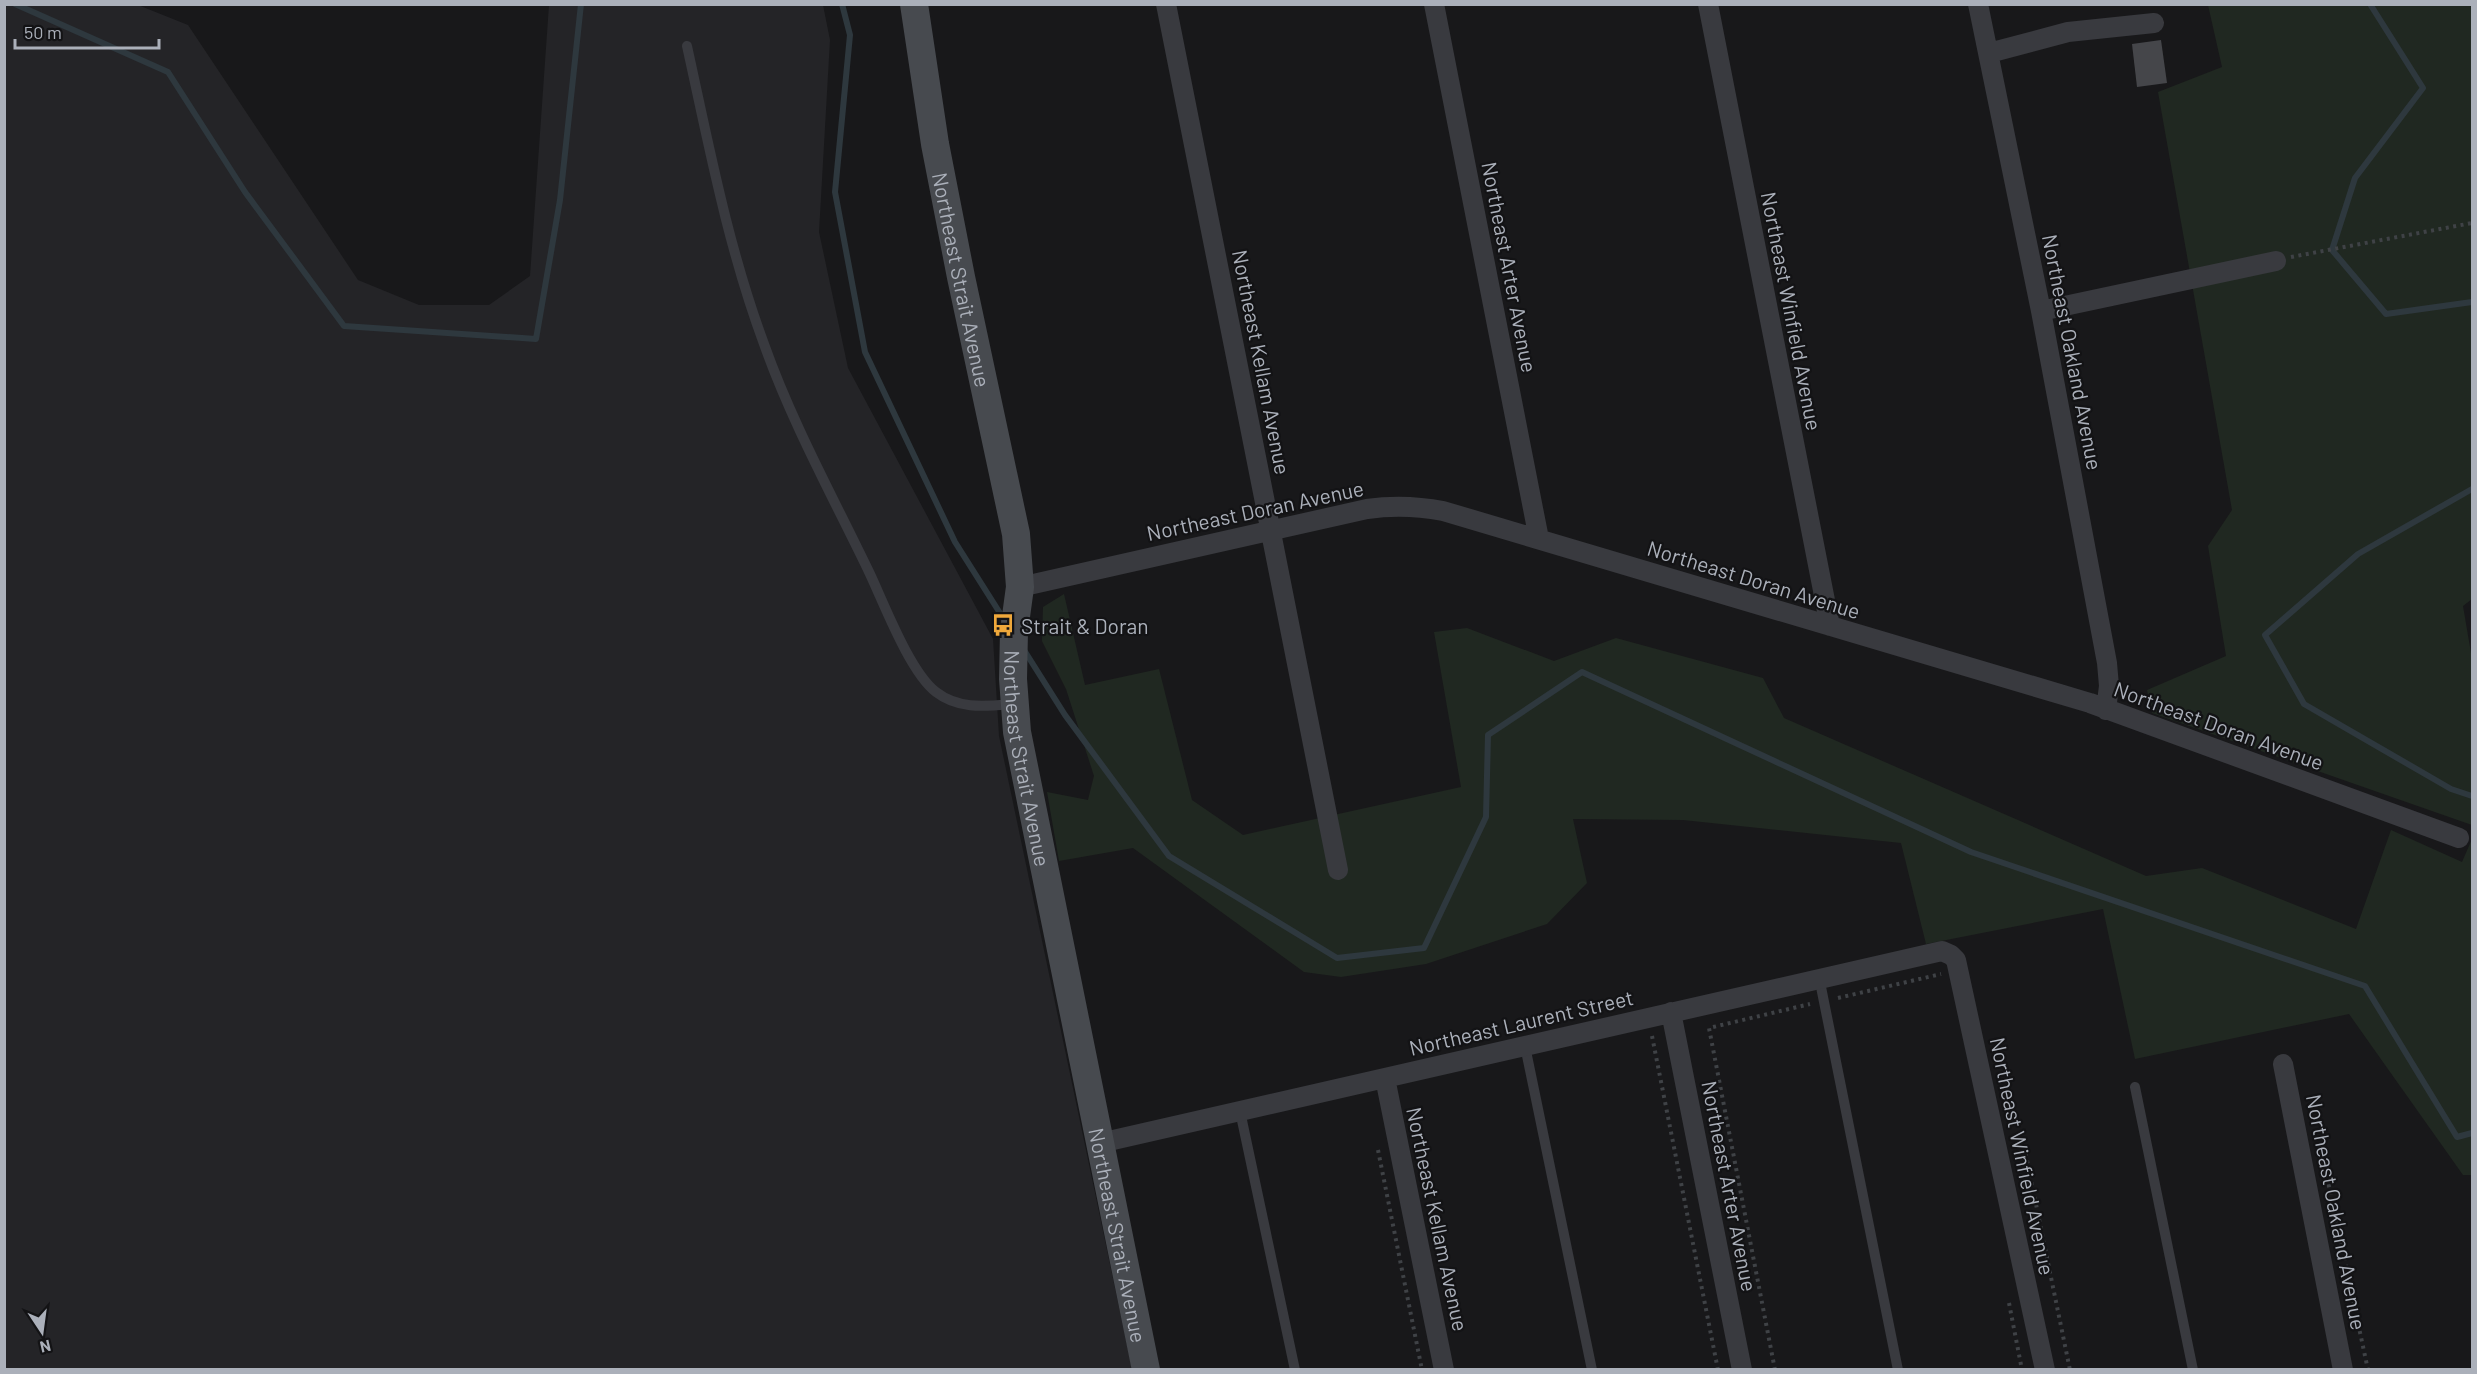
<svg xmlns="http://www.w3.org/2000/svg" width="2477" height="1374" font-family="Barlow,sans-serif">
<rect width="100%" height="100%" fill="#18181a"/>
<path fill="#242427" d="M5,5H138L188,25L358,280L419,305H489L530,276L549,5H823L830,40L819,232L848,368L993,639L999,736L1132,1369L5,1370Z"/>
<path fill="#202821" d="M2208,5H2472V599L2463,606L2472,659V825L2152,713L2147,690L2226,656L2208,546L2232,510L2158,92L2222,67Z
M1064,594L1085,685L1159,669L1192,800L1243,835L1461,787L1434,632L1467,628L1554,661L1616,638L1763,678L1784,718L2146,876L2202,868L2356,929L2391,830L2462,862L2472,839V1175H2463L2349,1014L2135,1059L2103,909L1926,944L1901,843L1683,820L1573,819L1587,883L1547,924L1426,964L1341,977L1304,972L1133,848L1059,861L1047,792L1088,800L1094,776L1066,689L1042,641L1043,607Z"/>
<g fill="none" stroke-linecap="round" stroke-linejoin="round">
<path stroke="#2e383e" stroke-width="6" d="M15,4L168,72L245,192L344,326L536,339L560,200L581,4
M842,4L850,35L835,192L865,352L955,542L1005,621
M2370,4L2423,88L2355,178L2332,250L2386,314L2472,302
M2472,489L2358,554L2265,635L2304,704L2451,789L2472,796
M1024,650L1065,715L1169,856L1337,958L1424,948L1486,817L1488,735L1582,672L1971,852L2365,986L2457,1137L2472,1133"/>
</g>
<path fill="#45464a" d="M2161,40L2167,83L2137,87L2132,44Z"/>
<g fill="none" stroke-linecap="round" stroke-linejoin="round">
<path stroke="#3f4246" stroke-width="4" stroke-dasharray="3 4.5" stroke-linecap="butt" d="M2291,257L2472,223
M1838,998L1941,974
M1652,1036L1718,1370
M2021,1131L2070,1370
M1378,1150L1422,1370
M2327,1177L2368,1370
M2009,1303L2022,1370
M1775,1370L1709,1028L1810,1004"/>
<path stroke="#393a3f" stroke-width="10" d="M687,46C709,146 728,247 764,344C792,423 834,499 870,574C885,606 910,672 936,692C959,710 987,706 1014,704
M1819,977L1898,1370
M1525,1046L1592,1370
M2135,1087L2193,1370
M1240,1111L1295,1370"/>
<path stroke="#393a3f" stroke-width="20" d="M1166,4L1338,870
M1434,4L1539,539
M1708,4L1830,626
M1978,4L2041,311L2107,663L2109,686L2106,710
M1989,53L2068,32L2154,23
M2041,311L2276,261
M1020,587L1367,509C1394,505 1417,506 1443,511L2090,703L2459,838
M1671,1012L1742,1370
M2283,1064L2343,1370
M1385,1078L1444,1370
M1100,1143L1942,951L1951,955L1956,960L2045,1370"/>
<path stroke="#474a4f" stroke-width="28" id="s1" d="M914,4L935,144L961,277L1016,534L1020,587L1014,631L1013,679L1017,732L1146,1370"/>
</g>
<defs>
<g id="bus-bare" transform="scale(1.8)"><path d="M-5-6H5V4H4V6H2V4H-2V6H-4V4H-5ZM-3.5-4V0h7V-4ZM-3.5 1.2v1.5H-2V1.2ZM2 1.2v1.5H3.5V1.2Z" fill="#efa83b" stroke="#131315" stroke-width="2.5" paint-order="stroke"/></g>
</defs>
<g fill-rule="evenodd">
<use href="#bus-bare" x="1003" y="625"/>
</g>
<g text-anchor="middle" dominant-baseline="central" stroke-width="4.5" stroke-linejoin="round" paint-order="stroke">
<g font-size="21" fill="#abb0ba" stroke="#131315">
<text transform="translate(1510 267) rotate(79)">Northeast Arter Avenue</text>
<text stroke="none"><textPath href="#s1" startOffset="280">Northeast Strait Avenue</textPath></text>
<text transform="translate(1792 311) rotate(79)">Northeast Winfield Avenue</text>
<text transform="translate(2073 352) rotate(79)">Northeast Oakland Avenue</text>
<text transform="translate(1262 362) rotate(79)">Northeast Kellam Avenue</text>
<text transform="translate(1255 510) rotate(-12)">Northeast Doran Avenue</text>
<text transform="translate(1754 579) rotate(17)">Northeast Doran Avenue</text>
<text transform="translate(2219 725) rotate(20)">Northeast Doran Avenue</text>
<text stroke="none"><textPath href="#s1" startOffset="766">Northeast Strait Avenue</textPath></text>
<text transform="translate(1521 1022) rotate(-13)">Northeast Laurent Street</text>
<text transform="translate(2023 1156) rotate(78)">Northeast Winfield Avenue</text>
<text transform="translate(1730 1186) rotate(79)">Northeast Arter Avenue</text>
<text transform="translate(2337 1212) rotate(79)">Northeast Oakland Avenue</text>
<text transform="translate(1438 1219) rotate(78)">Northeast Kellam Avenue</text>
<text stroke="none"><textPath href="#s1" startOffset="1252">Northeast Strait Avenue</textPath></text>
</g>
<g font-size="21" fill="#abb0ba" stroke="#131315" text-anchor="start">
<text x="1021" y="625">Strait &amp; Doran</text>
</g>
</g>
<rect width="2477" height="1374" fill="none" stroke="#abb0ba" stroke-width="12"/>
<g transform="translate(42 1332) rotate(167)" stroke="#131315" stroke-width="4.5" paint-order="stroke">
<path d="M0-4.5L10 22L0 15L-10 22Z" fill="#abb0ba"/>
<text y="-9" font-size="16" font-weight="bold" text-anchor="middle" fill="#abb0ba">N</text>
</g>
<path d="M15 39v9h144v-9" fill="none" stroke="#abb0ba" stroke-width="3"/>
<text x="24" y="39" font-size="18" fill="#abb0ba" stroke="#131315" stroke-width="4.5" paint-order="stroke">50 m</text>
</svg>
